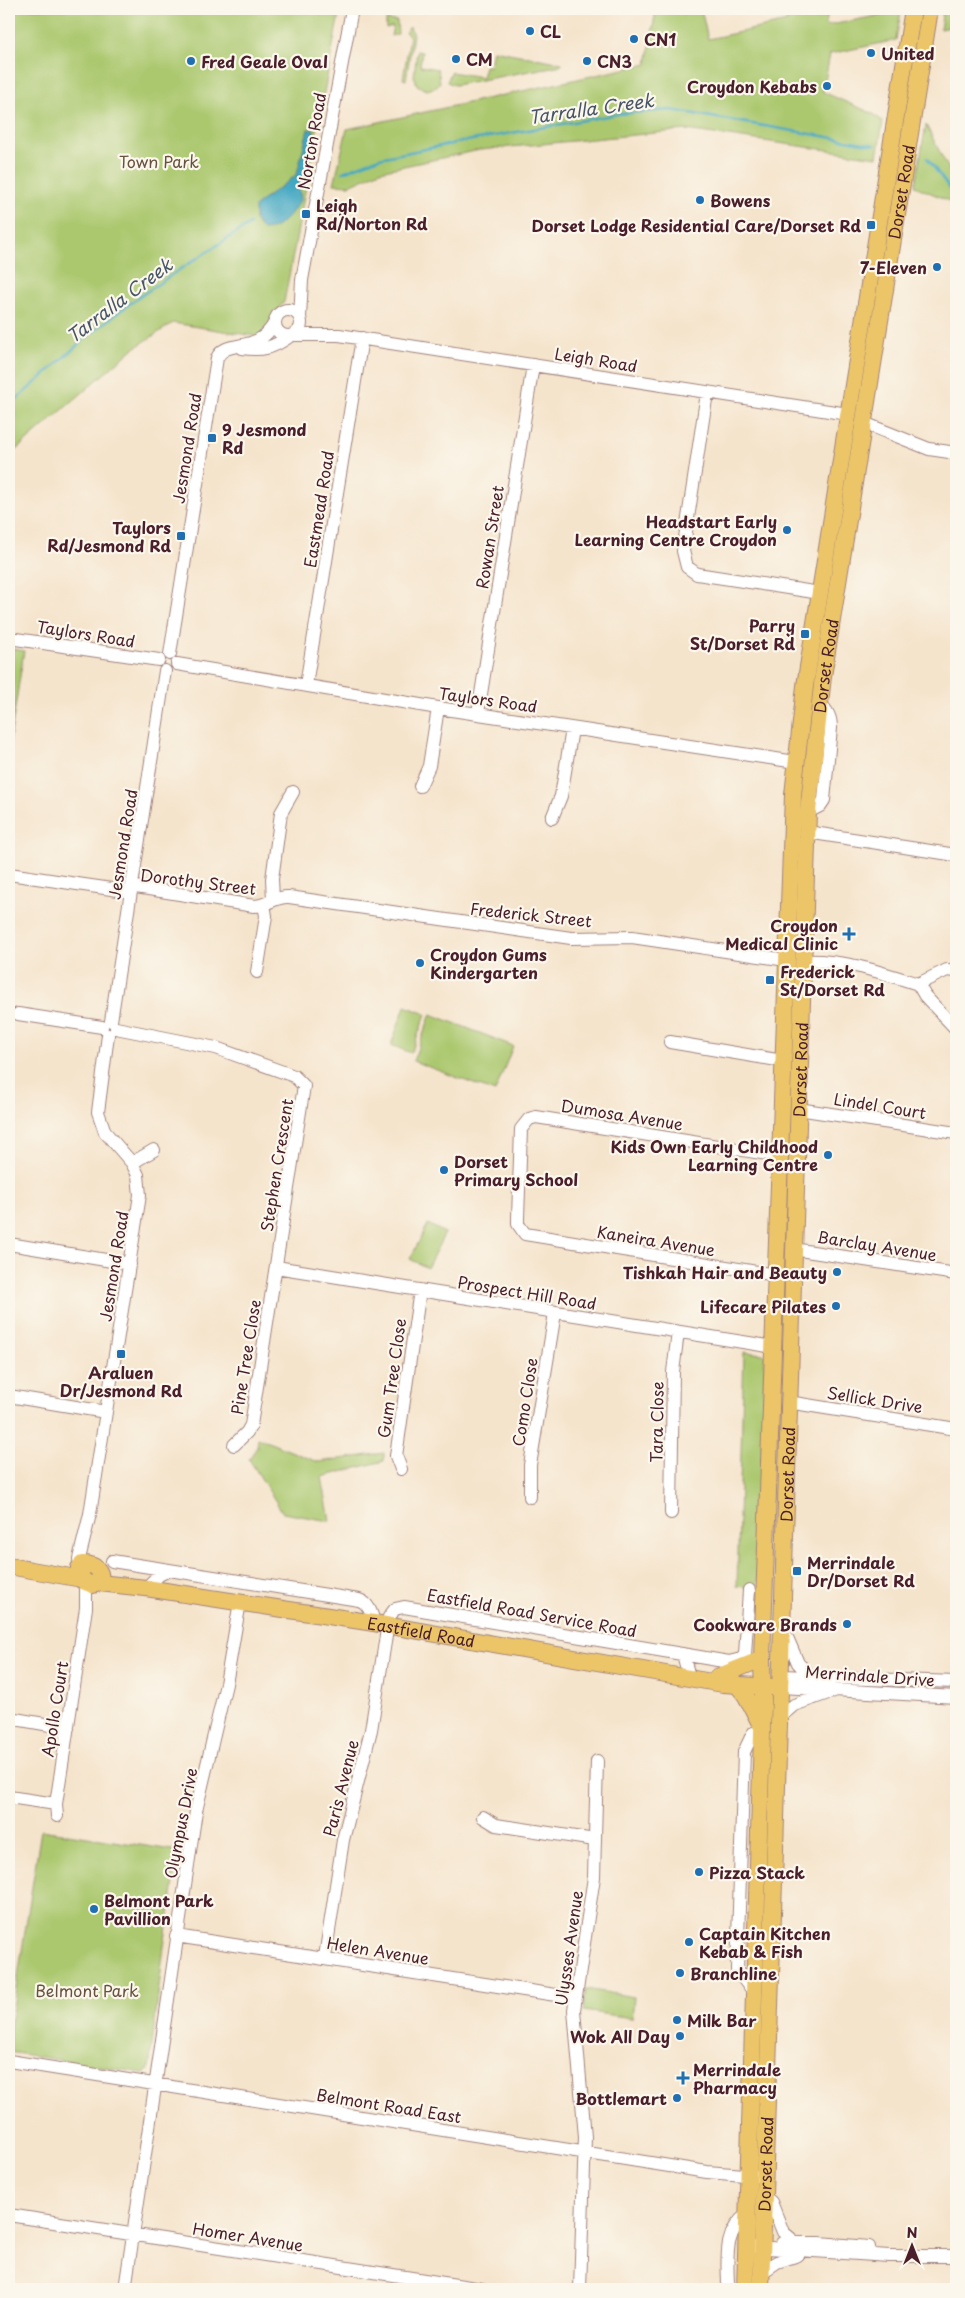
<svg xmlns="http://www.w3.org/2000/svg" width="965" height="2298" font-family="'Playpen Sans',sans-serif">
<rect width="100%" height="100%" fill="#fbf7ec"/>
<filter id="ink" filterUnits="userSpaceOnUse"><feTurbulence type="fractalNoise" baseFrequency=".02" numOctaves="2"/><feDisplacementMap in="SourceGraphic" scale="10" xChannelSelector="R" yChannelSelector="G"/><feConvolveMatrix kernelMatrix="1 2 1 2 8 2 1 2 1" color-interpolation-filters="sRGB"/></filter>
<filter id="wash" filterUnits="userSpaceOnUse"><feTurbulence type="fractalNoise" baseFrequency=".0096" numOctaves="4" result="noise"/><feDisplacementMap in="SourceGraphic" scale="20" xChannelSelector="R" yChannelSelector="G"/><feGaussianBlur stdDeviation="1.12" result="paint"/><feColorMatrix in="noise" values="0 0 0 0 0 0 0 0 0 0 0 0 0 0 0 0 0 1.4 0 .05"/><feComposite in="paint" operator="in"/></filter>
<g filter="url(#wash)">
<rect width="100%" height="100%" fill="#f5e4cc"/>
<path fill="#abc86e" stroke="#7a744c" d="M9,9H340L284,302C274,313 269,325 261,337L173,323L133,349L9,456Z
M656,9L677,11L701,9L708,39L787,22L784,9H828L826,26L901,11L896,40L830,54L823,92L874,114L883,122L877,157L686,130L480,150L380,171L350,185L334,184L347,129L647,64Z
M943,9H956V26L940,29Z
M386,20L397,21L398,34L391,36L393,26L386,28Z
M410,27L413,35L406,80L403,79L410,36L405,32Z
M493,50L562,63V65L455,85L447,82L451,72L482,77L485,66H490Z
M417,51L422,52L420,66L438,69L440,82L437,87L427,90L417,85L414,76Z
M926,125L946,164L956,179V209L949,201L915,186Z
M9,648L24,651L9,746Z
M405,1006L426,1014L411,1053L391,1045Z
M431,1014L513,1046L495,1092L413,1061Z
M428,1224L445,1233L427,1268L410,1259Z
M744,1352L763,1354L765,1357L757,1588L737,1586Z
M258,1438L318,1462L384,1453V1461L322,1477L330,1521L283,1513L249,1459L257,1447Z
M41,1830L179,1851L164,1946L149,2070L144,2073L9,2052V2033Z
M586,1989L634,1997L632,2018L583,2011Z"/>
<path fill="#42a7c2" stroke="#466376" d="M308,129L314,130C311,149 308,170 298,186L301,198C293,212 281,230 263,230L255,220V206L295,176L298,170Z"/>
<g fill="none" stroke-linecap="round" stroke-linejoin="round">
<path stroke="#42a7c2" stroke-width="2.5" d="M927,158L956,197
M343,172L379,158L461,142L618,114L671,110L875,145
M9,405C36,384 60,360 87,337C137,295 195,260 250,224"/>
</g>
</g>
<g filter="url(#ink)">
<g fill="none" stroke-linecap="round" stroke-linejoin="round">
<g stroke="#a0827c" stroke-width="14">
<path id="minor" d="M275 323a13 13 0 1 1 26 0a13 13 0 1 1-26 0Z
M300,318L302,280L352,9
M294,335H339L848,414
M242,348C263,351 273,348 290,336
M707,393L683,551L687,567L697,574L820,593
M864,423L929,449L956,453
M9,638L159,660
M170,654L217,358C227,337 257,356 275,322
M177,664L438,708L796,762
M306,685L362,338
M478,713L533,365
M420,786L429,766L438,708
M808,812L820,806L824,800L831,728C831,716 827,711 819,702
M552,818L561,796L572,729
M807,832L956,855
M9,874L125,891L136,887L254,906C267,906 275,896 289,897L571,938L632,937L786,960
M273,899L272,879L281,813L293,792
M802,961C842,959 880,972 918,984L947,970L956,971
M257,972L266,916L264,904
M918,984L925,996L956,1029
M18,1014L102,1027
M111,1021L165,671
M116,1028L216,1048L294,1076L304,1086L251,1425L247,1432L234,1445
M670,1042L783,1061
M798,1109L956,1133
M132,1163L154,1150
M9,1244L130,1264
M793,1249L956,1274
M276,1267L774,1347
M776,1275L525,1234L518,1224V1218L521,1129L529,1119L536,1117L780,1156
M9,1396L106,1412
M788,1402L956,1429
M401,1469L396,1456L420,1290
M530,1497V1465L555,1313
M671,1513L673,1372L678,1332
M112,1561L169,1570
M80,1566L79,1559L90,1514L140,1195L138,1175L132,1163L105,1132L98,1112L108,1035
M146,1588L159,1575L169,1570L359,1600C369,1603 372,1614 374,1623
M783,1628L798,1663L810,1676
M683,1654L689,1677
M781,1676L956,1682
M781,1687L956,1697
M780,1717L794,1705L834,1691
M9,1718L68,1728
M9,1797L56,1804
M57,1816L56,1804L86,1608V1583
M483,1817L496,1825L595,1840
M176,1936L575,1998
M325,1957L343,1840L371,1730L389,1617L395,1609L404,1607L729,1662L741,1659L745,1655L749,1590
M753,1992L737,1970L744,1752L753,1733L762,1731
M9,2061L707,2172L757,2176
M764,2196L771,2202L783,2232L795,2242
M9,2215L482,2289
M782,2243H819L869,2247
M754,2247L889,2256H956
M761,2273L777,2262L798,2255
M125,2289L196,1811L226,1684L240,1602
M580,2289L585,2137L574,2010L594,1877L597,1761
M728,2289C728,2260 722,2234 747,2214"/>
</g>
<g stroke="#a0827c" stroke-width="18">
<g id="major">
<path d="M82,1564C93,1563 104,1570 99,1583L93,1585L83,1581L79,1568Z"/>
<path d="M9,1566L82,1579"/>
<path id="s1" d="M99,1583L146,1588L374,1623L723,1684L774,1687"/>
<path d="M717,1677L762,1659"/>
<path d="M738,1686L746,1696L761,1725"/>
<path d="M745,2289L763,1701L762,1659L793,795L805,686L913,9"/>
<path id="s2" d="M761,2289L808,812L823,676L930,9"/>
</g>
</g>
<use href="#minor" stroke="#fff" stroke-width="12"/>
<use href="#major" stroke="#edc569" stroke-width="16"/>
</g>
</g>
<g fill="#1f6fb2" stroke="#fbf7ec" stroke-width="2">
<circle cx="530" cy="31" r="5"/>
<circle cx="634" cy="39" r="5"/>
<circle cx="871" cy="53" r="5"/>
<circle cx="456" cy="59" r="5"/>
<circle cx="191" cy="61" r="5"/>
<circle cx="587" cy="61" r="5"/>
<circle cx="827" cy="86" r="5"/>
<circle cx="700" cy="200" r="5"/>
<rect x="301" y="209" width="10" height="10" rx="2.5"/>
<rect x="866" y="220" width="10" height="10" rx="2.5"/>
<circle cx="937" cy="267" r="5"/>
<rect x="207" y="433" width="10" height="10" rx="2.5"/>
<circle cx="787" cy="530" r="5"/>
<rect x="176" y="531" width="10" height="10" rx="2.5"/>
<rect x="800" y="629" width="10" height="10" rx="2.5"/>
<path d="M846.5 926.5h5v5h5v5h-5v5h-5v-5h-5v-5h5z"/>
<circle cx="420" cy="963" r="5"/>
<rect x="765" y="975" width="10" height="10" rx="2.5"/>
<circle cx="828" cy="1155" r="5"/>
<circle cx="444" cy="1170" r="5"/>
<circle cx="837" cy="1272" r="5"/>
<circle cx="836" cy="1306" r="5"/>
<rect x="116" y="1349" width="10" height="10" rx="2.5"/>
<rect x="792" y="1566" width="10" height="10" rx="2.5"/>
<circle cx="847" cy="1624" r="5"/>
<circle cx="699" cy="1872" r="5"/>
<circle cx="94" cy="1909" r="5"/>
<circle cx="689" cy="1942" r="5"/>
<circle cx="680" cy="1973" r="5"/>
<circle cx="677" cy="2020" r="5"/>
<circle cx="680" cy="2036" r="5"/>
<path d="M680.5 2070.5h5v5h5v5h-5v5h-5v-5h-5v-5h5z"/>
<circle cx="677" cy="2098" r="5"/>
</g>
<g text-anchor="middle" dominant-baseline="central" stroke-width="4.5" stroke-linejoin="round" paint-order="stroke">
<g font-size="16" font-weight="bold" fill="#4a1f2b" stroke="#fbf7ec" text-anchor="start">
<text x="540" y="31">CL</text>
<text x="644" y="39">CN1</text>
<text x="881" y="53">United</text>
<text x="466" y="59">CM</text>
<text x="201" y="61">Fred Geale Oval</text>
<text x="597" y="61">CN3</text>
<text x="817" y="86" text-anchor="end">Croydon Kebabs</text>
<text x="710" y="200">Bowens</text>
<text x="316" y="205">Leigh<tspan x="316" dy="18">Rd/Norton Rd</tspan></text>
<text x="861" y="225" text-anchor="end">Dorset Lodge Residential Care/Dorset Rd</text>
<text x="927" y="267" text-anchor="end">7-Eleven</text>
<text x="222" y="429">9 Jesmond<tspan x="222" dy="18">Rd</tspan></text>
<text x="777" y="521" text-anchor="end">Headstart Early<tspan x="777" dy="18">Learning Centre Croydon</tspan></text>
<text x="171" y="527" text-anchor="end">Taylors<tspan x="171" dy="18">Rd/Jesmond Rd</tspan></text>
<text x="795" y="625" text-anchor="end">Parry<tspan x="795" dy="18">St/Dorset Rd</tspan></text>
<text x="838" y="925" text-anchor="end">Croydon<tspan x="838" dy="18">Medical Clinic</tspan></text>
<text x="430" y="954">Croydon Gums<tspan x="430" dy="18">Kindergarten</tspan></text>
<text x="780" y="971">Frederick<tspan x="780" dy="18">St/Dorset Rd</tspan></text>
<text x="818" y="1146" text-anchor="end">Kids Own Early Childhood<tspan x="818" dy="18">Learning Centre</tspan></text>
<text x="454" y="1161">Dorset<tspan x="454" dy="18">Primary School</tspan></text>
<text x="827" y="1272" text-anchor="end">Tishkah Hair and Beauty</text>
<text x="826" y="1306" text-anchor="end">Lifecare Pilates</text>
<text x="121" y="1372" text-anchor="middle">Araluen<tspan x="121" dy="18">Dr/Jesmond Rd</tspan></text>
<text x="807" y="1562">Merrindale<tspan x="807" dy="18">Dr/Dorset Rd</tspan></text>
<text x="837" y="1624" text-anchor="end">Cookware Brands</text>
<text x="709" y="1872">Pizza Stack</text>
<text x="104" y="1900">Belmont Park<tspan x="104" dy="18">Pavillion</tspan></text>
<text x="699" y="1933">Captain Kitchen<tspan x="699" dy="18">Kebab &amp; Fish</tspan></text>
<text x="690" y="1973">Branchline</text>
<text x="687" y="2020">Milk Bar</text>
<text x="670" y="2036" text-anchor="end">Wok All Day</text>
<text x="693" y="2069">Merrindale<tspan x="693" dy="18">Pharmacy</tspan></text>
<text x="667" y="2098" text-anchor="end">Bottlemart</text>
</g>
<g font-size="16" fill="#4a1f2b" stroke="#fbf7ec">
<text transform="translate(311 141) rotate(-80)">Norton Road</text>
<text stroke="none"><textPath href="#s2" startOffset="2105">Dorset Road</textPath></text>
<text transform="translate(596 359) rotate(9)">Leigh Road</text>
<text transform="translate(186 448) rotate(-81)">Jesmond Road</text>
<text transform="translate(318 509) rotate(-81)">Eastmead Road</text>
<text transform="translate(489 537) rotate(-81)">Rowan Street</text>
<text transform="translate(86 633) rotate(9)">Taylors Road</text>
<text stroke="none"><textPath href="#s2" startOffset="1625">Dorset Road</textPath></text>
<text transform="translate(488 699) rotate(8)">Taylors Road</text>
<text transform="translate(122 844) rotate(-81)">Jesmond Road</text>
<text transform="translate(198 881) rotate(7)">Dorothy Street</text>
<text transform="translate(531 914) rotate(6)">Frederick Street</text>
<text stroke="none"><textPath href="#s2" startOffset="1220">Dorset Road</textPath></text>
<text transform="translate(880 1105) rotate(9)">Lindel Court</text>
<text transform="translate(622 1114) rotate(9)">Dumosa Avenue</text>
<text transform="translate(276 1165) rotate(-81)">Stephen Crescent</text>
<text transform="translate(656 1240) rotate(9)">Kaneira Avenue</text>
<text transform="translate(877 1245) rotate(9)">Barclay Avenue</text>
<text transform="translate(113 1266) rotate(-81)">Jesmond Road</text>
<text transform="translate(527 1292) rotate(9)">Prospect Hill Road</text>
<text transform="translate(245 1357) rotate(-81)">Pine Tree Close</text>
<text transform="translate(391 1378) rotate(-82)">Gum Tree Close</text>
<text transform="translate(875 1399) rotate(9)">Sellick Drive</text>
<text transform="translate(524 1402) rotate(-81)">Como Close</text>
<text transform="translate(656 1422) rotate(-89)">Tara Close</text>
<text stroke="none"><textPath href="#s2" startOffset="815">Dorset Road</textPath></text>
<text transform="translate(532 1612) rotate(10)">Eastfield Road Service Road</text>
<text stroke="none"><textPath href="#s1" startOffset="326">Eastfield Road</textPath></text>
<text transform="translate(870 1675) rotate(4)">Merrindale Drive</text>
<text transform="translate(54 1709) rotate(-81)">Apollo Court</text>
<text transform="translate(340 1788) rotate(-76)">Paris Avenue</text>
<text transform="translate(180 1823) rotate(-79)">Olympus Drive</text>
<text transform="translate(568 1948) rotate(-82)">Ulysses Avenue</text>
<text transform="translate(378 1950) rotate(9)">Helen Avenue</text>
<text transform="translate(389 2105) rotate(9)">Belmont Road East</text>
<text stroke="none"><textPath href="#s2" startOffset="125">Dorset Road</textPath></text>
<text transform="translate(248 2236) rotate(9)">Homer Avenue</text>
</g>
<g font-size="16" fill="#67523f" stroke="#fbf7ec">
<text x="159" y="161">Town Park</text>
<text x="87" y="1990">Belmont Park</text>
</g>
<g font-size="18" font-style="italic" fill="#475567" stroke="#fbf7ec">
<text transform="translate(591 108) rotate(-8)">Tarralla Creek</text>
<text transform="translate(119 300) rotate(-37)">Tarralla Creek</text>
</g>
</g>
<rect width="965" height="2298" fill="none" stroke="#fbf7ec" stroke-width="30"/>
<g transform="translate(912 2246)" stroke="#fbf7ec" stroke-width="4" paint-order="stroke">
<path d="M0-4L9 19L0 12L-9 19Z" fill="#4a1f2b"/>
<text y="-8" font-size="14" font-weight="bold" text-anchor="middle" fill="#4a1f2b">N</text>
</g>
</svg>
